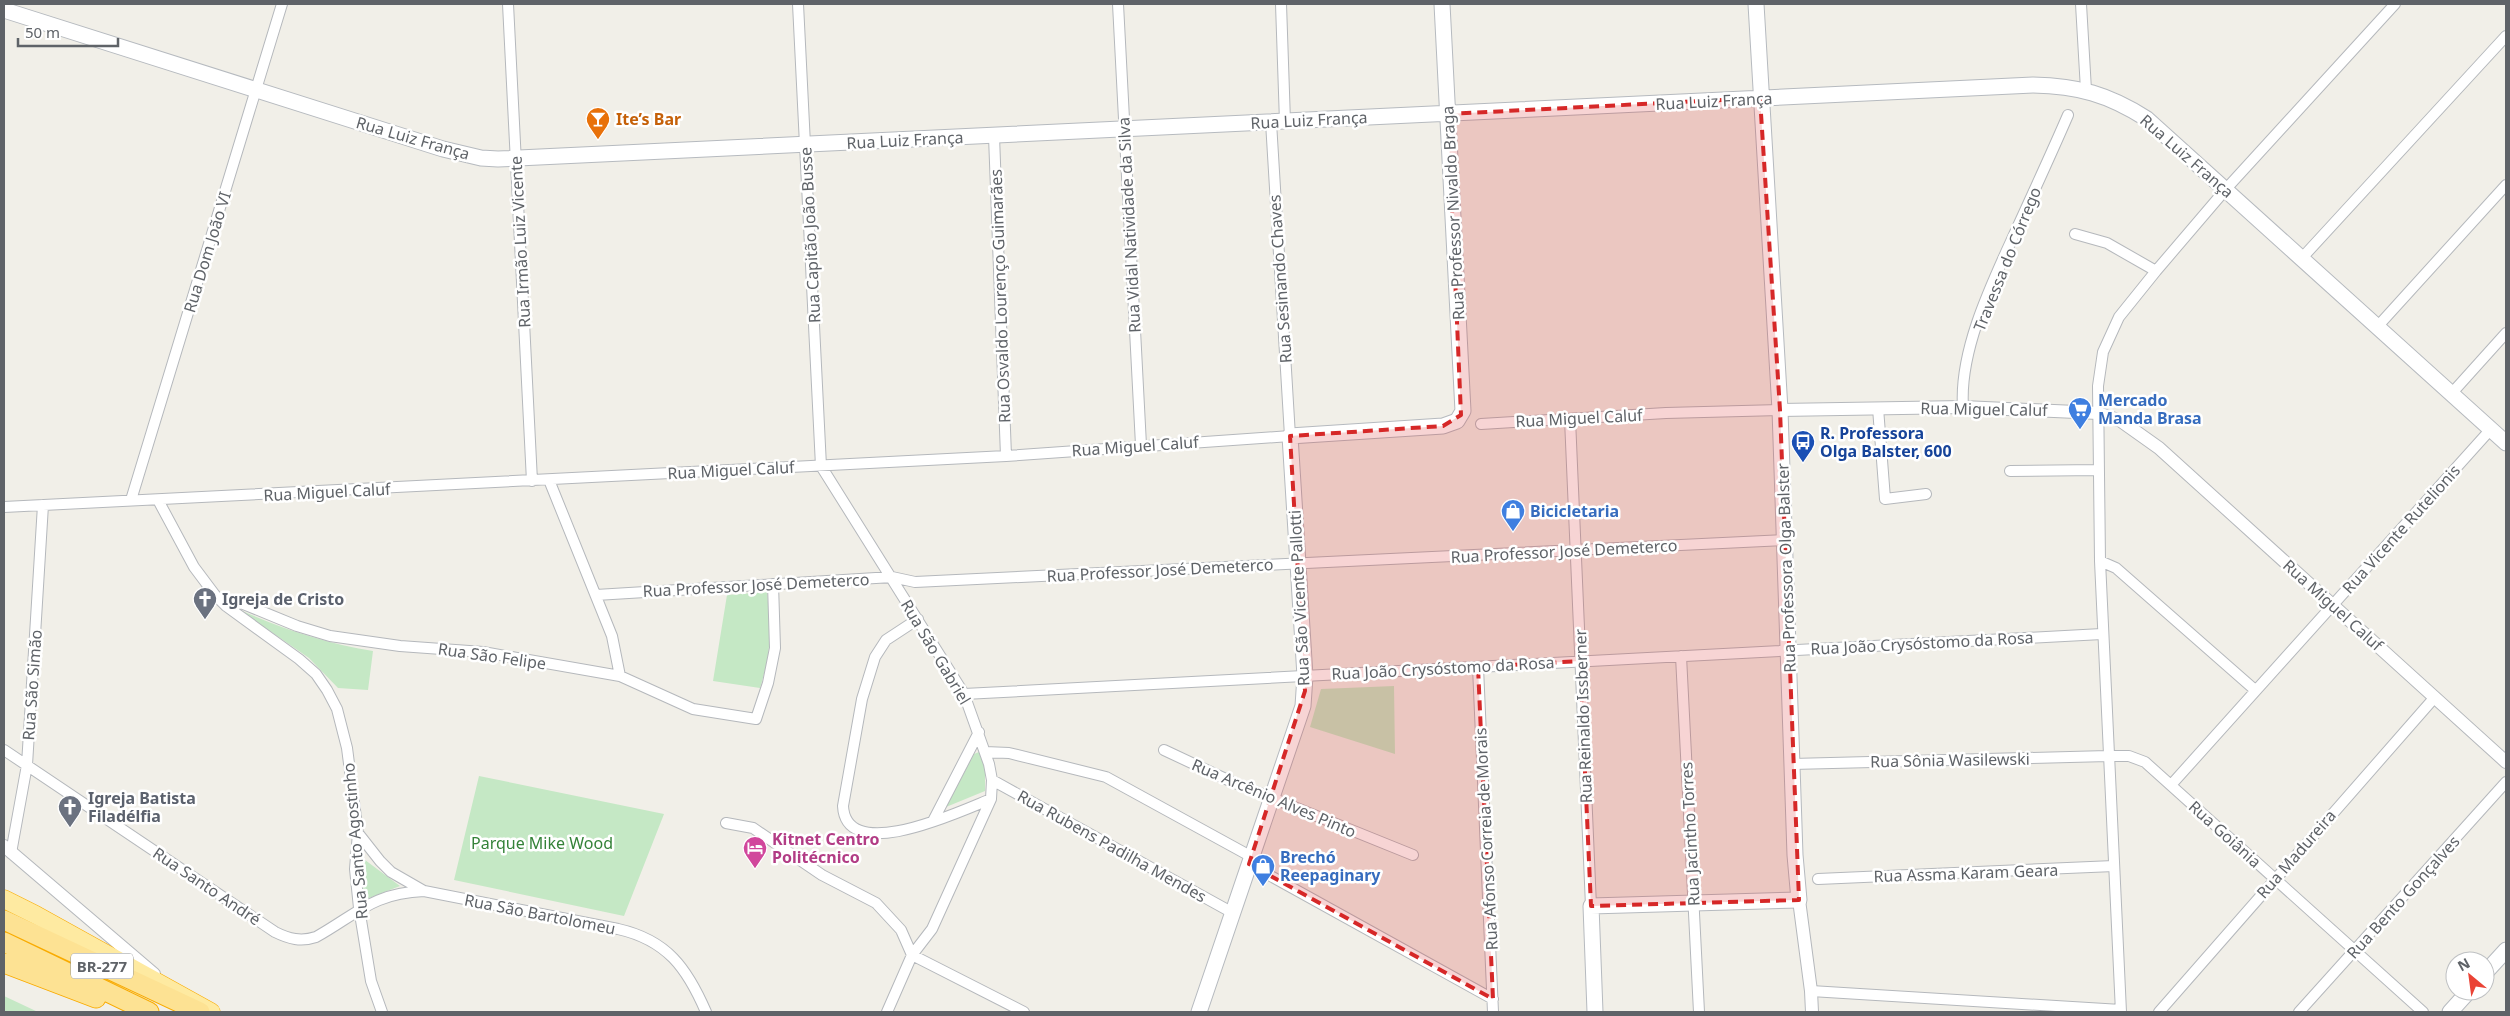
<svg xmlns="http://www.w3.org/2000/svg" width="2510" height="1016" font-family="'Noto Sans',sans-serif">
<rect width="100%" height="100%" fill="#f1efe8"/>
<path fill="#c5e8c5" d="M767,592C771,632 772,649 760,688L713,681L727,595Z
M238,609C283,629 325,643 373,651L368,690L338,688L309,658Z
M1394,686L1395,754L1310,727L1321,689Z
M979,752L985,769V791L946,807L974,754Z
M479,776L664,814L624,916L454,880Z
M361,857L400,886L364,900Z
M4,996L38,1012H4Z"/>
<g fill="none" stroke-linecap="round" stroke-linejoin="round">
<g stroke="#b5b8bc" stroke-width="12">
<path id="minor" d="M508,4L532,481
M798,4L821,466L964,694L989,764L992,780L991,799L932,929L912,955L887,1012
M1118,4L1141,445
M1281,4L1285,122
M2081,4L2086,90
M994,136L1006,456
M2075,234L2107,243L2156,271
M2302,258L2506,36
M2378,326L2506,185
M2452,393L2506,333
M1963,407C1959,348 1994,279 2018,226C2035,189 2052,152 2068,115
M1878,408L1885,499L1926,494
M1570,419L1591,906
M1481,424L1666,413L1780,410
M2010,471L2098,470
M549,480L612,636L620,676
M131,500L282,4
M158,500L194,567L215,595L226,606L299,659L316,674L327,690L337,709L347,748L358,833L355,869L359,908L371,981L382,1012
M4,507L1006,456L1290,436L1271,122
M2100,561L2116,568L2255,690
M596,595L892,577L915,582L1785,540
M226,606L241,603L297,626L330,636L400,646L483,652L620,676L693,709L756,719L768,683L775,648L773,584
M918,619L886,640L875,657L862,699L843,806C846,866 963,810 991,799
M1681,656L1699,1012
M1478,667L1493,1012
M964,694L2102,634
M4,750L275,932C289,939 301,942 316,937C357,914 373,893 424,891
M1164,750L1230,781L1413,855
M985,752L1009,753L1106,777L1252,857
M1792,764L2108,756H2129L2145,762L2423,1012
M992,780L1233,913
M2171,785L2491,429
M933,821L979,732
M726,823L753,828L822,875L876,903L901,930L912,955L1024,1012
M358,833L380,861L391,872L424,891L618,929C667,940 687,968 706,1012
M11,853L27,765L43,505
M1249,864L1493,999
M1818,879L2114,866
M1811,991L2121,1010
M2121,1012L2100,561L2098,386L2103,352L2119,317L2156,271L2226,189L2395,4
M2159,1012L2435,697
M2299,1012L2506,782"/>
</g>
<g stroke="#b5b8bc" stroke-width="14">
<path id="tertiary" d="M1780,410L1963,407L2098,413L2121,421L2159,448L2506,762
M4,846L154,974
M1799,900L1811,991L1812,1012"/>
</g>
<g stroke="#b6babf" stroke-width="17">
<path id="secondary" d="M4,10L443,149L481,158L498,159L2033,85C2078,86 2108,94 2147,119L2506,443
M2485,973L2506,950
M1199,1012L1303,706L1305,676L1290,436L1443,426L1457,421L1463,411L1442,4
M1595,1012L1591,906L1799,900L1795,855L1780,410L1756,4
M2450,1012L2469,991"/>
</g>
<g stroke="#f9ab00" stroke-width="19">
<path id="trunk" d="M4,899L36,915L211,1012"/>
</g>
<g stroke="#f9ab00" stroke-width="21">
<path id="motorway" d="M4,920L200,1012
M4,942L149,1012
M4,963L96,998"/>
</g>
<use href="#minor" stroke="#fff" stroke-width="10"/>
<use href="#tertiary" stroke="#fff" stroke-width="12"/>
<use href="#secondary" stroke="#fff" stroke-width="15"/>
<use href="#trunk" stroke="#feeaa1" stroke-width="18"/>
<use href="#motorway" stroke="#fde293" stroke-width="19"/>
</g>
<path fill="#d62828" fill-opacity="0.2" stroke="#d62828" stroke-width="4" stroke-dasharray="10 6" stroke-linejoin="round" d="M1760,98L1780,410L1799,900L1591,906L1580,661L1478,667L1493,999L1249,864L1305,691L1290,436L1443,426L1461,415L1448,114Z"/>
<defs>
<g id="bar-pin" transform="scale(1.25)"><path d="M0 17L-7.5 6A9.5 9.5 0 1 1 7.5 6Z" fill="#e8710a" stroke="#fff"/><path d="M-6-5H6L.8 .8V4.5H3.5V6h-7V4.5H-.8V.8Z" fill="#fff"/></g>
<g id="supermarket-pin" transform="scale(1.25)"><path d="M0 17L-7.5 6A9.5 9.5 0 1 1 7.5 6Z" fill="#3f7fe0" stroke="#fff"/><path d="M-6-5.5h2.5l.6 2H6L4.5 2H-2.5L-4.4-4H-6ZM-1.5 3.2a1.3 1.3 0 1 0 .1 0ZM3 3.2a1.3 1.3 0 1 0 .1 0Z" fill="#fff"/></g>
<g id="bus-pin" transform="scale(1.25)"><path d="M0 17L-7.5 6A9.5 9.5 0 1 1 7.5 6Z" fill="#1a4fb4" stroke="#fff"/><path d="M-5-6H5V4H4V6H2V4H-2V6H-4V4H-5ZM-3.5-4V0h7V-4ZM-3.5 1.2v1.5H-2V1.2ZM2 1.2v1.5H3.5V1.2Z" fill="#fff"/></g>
<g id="shop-pin" transform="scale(1.25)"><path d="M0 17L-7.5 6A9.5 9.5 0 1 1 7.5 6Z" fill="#3f7fe0" stroke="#fff"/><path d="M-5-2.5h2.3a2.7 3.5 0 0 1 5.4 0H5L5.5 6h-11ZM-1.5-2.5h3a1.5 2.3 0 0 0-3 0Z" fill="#fff"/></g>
<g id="church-pin" transform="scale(1.25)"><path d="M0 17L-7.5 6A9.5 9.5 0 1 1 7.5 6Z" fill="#6b7280" stroke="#fff"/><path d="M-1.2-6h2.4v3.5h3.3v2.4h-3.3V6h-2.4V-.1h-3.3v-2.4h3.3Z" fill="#fff"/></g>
<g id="hotel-pin" transform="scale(1.25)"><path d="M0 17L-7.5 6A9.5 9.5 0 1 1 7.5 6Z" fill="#d1479c" stroke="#fff"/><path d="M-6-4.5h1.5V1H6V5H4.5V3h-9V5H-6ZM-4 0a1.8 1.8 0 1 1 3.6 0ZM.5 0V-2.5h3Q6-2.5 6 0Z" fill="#fff"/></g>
</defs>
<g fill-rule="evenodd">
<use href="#bar-pin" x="598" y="119"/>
<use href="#supermarket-pin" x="2080" y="409"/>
<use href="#bus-pin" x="1803" y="442"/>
<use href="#shop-pin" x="1513" y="511"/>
<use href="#church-pin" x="205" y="599"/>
<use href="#church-pin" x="70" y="807"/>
<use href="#hotel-pin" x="755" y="848"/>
<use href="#shop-pin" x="1263" y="866"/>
</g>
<g text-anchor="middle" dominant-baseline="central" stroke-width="5" stroke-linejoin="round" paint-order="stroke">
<rect fill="#fff" stroke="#8f9295" stroke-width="1" x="71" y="953.5" width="62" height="25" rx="4"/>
<g font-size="15" font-weight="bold" fill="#5f6368">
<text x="102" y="966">BR-277</text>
</g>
<g font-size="16" fill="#5f6368" stroke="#fff">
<text transform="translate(1714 101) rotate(-3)">Rua Luiz França</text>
<text transform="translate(1309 120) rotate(-3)">Rua Luiz França</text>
<text transform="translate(413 138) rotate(16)">Rua Luiz França</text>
<text transform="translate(905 140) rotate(-3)">Rua Luiz França</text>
<text transform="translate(2187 156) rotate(41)">Rua Luiz França</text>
<text transform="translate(1453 213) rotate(-93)">Rua Professor Nivaldo Braga</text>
<text transform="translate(1129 225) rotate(-93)">Rua Vidal Natividade da Silva</text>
<text transform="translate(810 235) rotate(-93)">Rua Capitão João Busse</text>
<text transform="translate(520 242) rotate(-93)">Rua Irmão Luiz Vicente</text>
<text transform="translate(207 252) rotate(-73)">Rua Dom João VI</text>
<text transform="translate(2007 259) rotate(-68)">Travessa do Córrego</text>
<text transform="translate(1280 279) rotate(-94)">Rua Sesinando Chaves</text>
<text transform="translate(1000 296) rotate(-92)">Rua Osvaldo Lourenço Guimarães</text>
<text transform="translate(1984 409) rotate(1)">Rua Miguel Caluf</text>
<text transform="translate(1579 418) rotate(-3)">Rua Miguel Caluf</text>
<text transform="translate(1135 446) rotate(-4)">Rua Miguel Caluf</text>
<text transform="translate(731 470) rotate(-3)">Rua Miguel Caluf</text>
<text transform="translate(327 492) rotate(-3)">Rua Miguel Caluf</text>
<text transform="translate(2401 529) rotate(-48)">Rua Vicente Rutelionis</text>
<text transform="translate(1564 551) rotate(-3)">Rua Professor José Demeterco</text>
<text transform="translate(1786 568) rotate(-92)">Rua Professora Olga Balster</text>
<text transform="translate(1160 570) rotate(-3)">Rua Professor José Demeterco</text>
<text transform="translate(756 585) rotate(-3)">Rua Professor José Demeterco</text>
<text transform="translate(1299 598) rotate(-93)">Rua São Vicente Pallotti</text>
<text transform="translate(2333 605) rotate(42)">Rua Miguel Caluf</text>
<text transform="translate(1922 643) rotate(-3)">Rua João Crysóstomo da Rosa</text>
<text transform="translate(936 652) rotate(59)">Rua São Gabriel</text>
<text transform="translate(492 656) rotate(8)">Rua São Felipe</text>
<text transform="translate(1443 668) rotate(-3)">Rua João Crysóstomo da Rosa</text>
<text transform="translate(32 685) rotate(-86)">Rua São Simão</text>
<text transform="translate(1583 716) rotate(-92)">Rua Reinaldo Issberner</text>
<text transform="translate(1950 760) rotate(-1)">Rua Sônia Wasilewski</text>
<text transform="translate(1274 798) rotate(23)">Rua Arcênio Alves Pinto</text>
<text transform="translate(1690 834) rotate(-93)">Rua Jacintho Torres</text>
<text transform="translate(2225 834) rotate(42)">Rua Goiânia</text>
<text transform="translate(1486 839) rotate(-93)">Rua Afonso Correia de Morais</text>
<text transform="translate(355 841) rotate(-95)">Rua Santo Agostinho</text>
<text transform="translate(1112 846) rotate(29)">Rua Rubens Padilha Mendes</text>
<text transform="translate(2296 854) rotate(-49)">Rua Madureira</text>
<text transform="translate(1966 873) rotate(-2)">Rua Assma Karam Geara</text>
<text transform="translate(207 886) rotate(34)">Rua Santo André</text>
<text transform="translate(2403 897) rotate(-48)">Rua Bento Gonçalves</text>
<text transform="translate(540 914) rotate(11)">Rua São Bartolomeu</text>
</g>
<g font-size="16" font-weight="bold" fill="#c56008" stroke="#fff" text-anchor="start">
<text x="616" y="119">Ite’s Bar</text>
</g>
<g font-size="16" font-weight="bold" fill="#366cbe" stroke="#fff" text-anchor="start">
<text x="2098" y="400">Mercado<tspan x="2098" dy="18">Manda Brasa</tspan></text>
<text x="1530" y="511">Bicicletaria</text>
<text x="1280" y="857">Brechó<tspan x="1280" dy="18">Reepaginary</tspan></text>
</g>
<g font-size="16" font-weight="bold" fill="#164399" stroke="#fff" text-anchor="start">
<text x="1820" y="433">R. Professora<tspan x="1820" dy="18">Olga Balster, 600</tspan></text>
</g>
<g font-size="16" font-weight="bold" fill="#5b616d" stroke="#fff" text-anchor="start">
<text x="222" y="599">Igreja de Cristo</text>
<text x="88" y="798">Igreja Batista<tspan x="88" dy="18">Filadélfia</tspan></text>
</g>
<g font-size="16" font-weight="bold" fill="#b23c85" stroke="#fff" text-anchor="start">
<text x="772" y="839">Kitnet Centro<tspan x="772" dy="18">Politécnico</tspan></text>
</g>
<g font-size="16" fill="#348238" stroke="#fff">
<text x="542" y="843">Parque Mike Wood</text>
</g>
</g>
<rect width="2510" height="1016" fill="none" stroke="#5f6368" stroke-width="10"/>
<g transform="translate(2470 976) rotate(331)"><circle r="24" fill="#ffffff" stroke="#bfc1c3"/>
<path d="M0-4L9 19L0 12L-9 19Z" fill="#ea4335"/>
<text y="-8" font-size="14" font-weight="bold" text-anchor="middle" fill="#5f6368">N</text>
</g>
<path d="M18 38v8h100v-8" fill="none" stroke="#5f6368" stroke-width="2.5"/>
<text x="25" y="38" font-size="15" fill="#5f6368" stroke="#ffffff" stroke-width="4" paint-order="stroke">50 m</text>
</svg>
